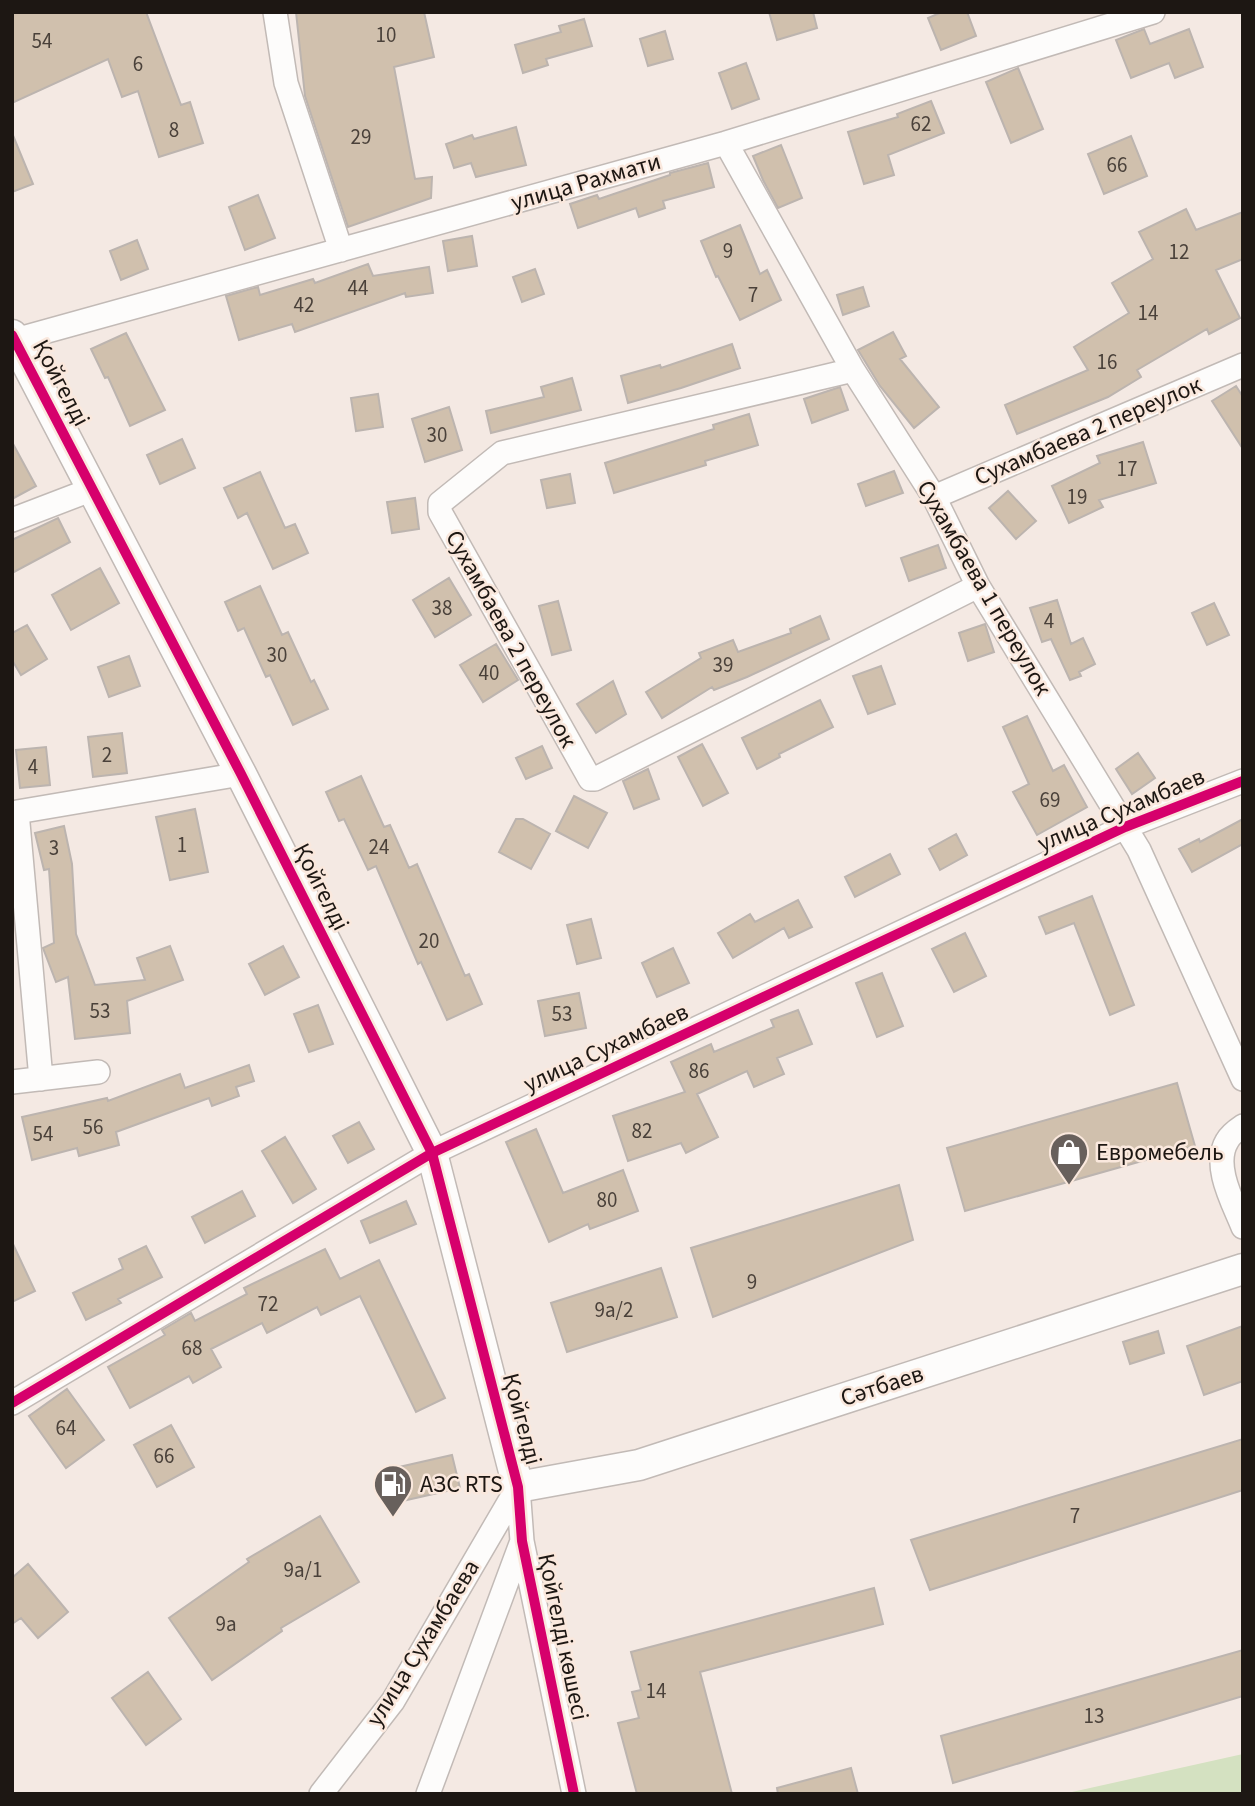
<svg xmlns="http://www.w3.org/2000/svg" width="1255" height="1806" font-family="'Source Sans 3',sans-serif">
<rect width="100%" height="100%" fill="#f4e9e3"/>
<path fill="#d4e1c1" d="M1243,1754V1794H1063Z"/>
<path fill="#d0c0ad" stroke="#bcb4af" stroke-width="2" d="M12,12H146L181,105L190,102L203,143L159,157L138,91L122,97L108,59L12,103Z
M296,12H424L434,57L394,67L415,179L432,177L431,198L348,227L305,96Z
M769,12H813L817,28L777,40Z
M942,12H967L976,36L941,50L928,18Z
M584,19L592,46L546,59L548,65L523,73L515,45L561,32L559,26Z
M1144,29L1150,44L1189,29L1203,67L1175,78L1169,63L1131,78L1116,40Z
M665,31L673,59L648,66L640,39Z
M746,63L759,99L732,109L719,73Z
M1018,68L1043,129L1011,143L986,82Z
M931,101L944,133L888,155L894,175L864,184L848,132L898,117L897,114Z
M516,127L526,165L476,177L471,163L454,168L446,144L472,135L474,139Z
M12,133L33,184L12,192Z
M1131,136L1147,176L1104,194L1088,154Z
M781,145L802,198L778,208L763,180L753,156Z
M708,163L714,187L663,201L665,208L639,217L636,208L578,228L570,204L597,195L599,199L670,175V173Z
M258,195L275,238L245,250L229,207Z
M1186,209L1196,230L1243,212V259L1216,270L1240,318L1209,334L1207,329L1137,370L1141,377L1108,397L1017,434L1005,405L1088,370L1074,347L1129,313L1112,283L1153,259L1139,232Z
M740,225L760,274L767,270L781,300L740,320L718,276L716,277L701,241Z
M472,236L477,266L448,271L443,241Z
M137,240L148,269L121,280L110,251Z
M368,264L373,276L429,267L433,293L406,297L405,293L295,332L292,324L239,340L226,296L258,287L260,295L313,279L315,283Z
M535,269L544,294L522,302L513,277Z
M863,287L869,306L843,315L837,295Z
M893,332L906,356L900,359L939,407L914,428L880,386L858,350Z
M126,333L165,410L130,426L108,377L105,378L91,349Z
M732,344L740,368L681,388L628,403L621,376L660,365L661,368Z
M572,378L581,410L491,433L486,411L544,397L541,387Z
M1236,386L1243,397V449L1212,401Z
M840,387L848,410L812,423L804,399Z
M378,394L383,427L356,431L351,398Z
M449,407L462,450L425,462L412,419Z
M749,414L758,445L705,461L706,465L614,493L605,463L714,429L713,425Z
M182,439L195,468L160,484L147,455Z
M12,442L36,486L12,499Z
M1143,442L1156,483L1099,500L1103,507L1069,523L1052,486L1100,463L1097,456Z
M894,471L903,493L866,506L858,484Z
M260,472L285,528L295,524L308,553L273,569L247,513L238,518L224,488Z
M570,474L575,503L547,508L541,480Z
M1008,491L1036,521L1016,539L989,508Z
M415,498L419,529L392,533L387,502Z
M58,518L70,542L12,573V540Z
M938,545L946,568L909,581L901,558Z
M100,568L119,603L71,630L52,595Z
M449,578L471,615L435,637L413,600Z
M260,586L282,635L288,632L311,682L314,680L328,709L293,725L270,675L266,677L244,628L238,631L225,602Z
M1057,600L1071,644L1083,638L1095,664L1079,672L1081,676L1070,680L1051,639L1042,642L1030,608Z
M558,601L571,650L552,655L539,606Z
M1214,603L1229,635L1207,645L1192,613Z
M820,616L829,639L747,677L714,690L712,687L662,718L646,692L701,658L699,653L733,640L738,652L791,633L790,629Z
M985,624L994,652L968,661L959,633Z
M27,625L47,659L21,675L12,660V633Z
M496,644L518,680L483,702L460,665Z
M129,656L140,686L109,697L98,667Z
M881,666L895,704L868,714L853,676Z
M613,681L626,714L596,733L577,704Z
M820,700L833,727L779,754L780,757L757,769L742,738Z
M1027,716L1053,771L1064,765L1087,807L1037,835L1013,792L1029,784L1003,727Z
M122,733L127,773L93,777L88,737Z
M702,744L728,793L703,806L678,757Z
M542,746L552,768L526,779L516,758Z
M46,747L50,785L20,788L16,750Z
M1138,753L1155,778L1132,794L1116,769Z
M648,769L659,799L634,809L623,781Z
M361,776L384,827L390,825L409,868L417,864L465,976L469,974L482,1004L447,1020L421,962L418,964L376,866L368,870L344,819L339,821L326,792Z
M574,796L607,813L588,848L556,831Z
M195,809L208,872L170,880L156,817Z
M516,819H523L550,834L531,869L499,852Z
M1243,819V844L1192,872L1179,849L1199,839L1200,842Z
M64,826L72,864L76,934L95,985L145,980L137,958L170,946L183,980L127,1001L130,1033L75,1039L68,977L56,982L43,948L54,943L49,869L44,870L35,833Z
M956,834L967,855L940,870L929,849Z
M890,854L900,874L855,897L845,877Z
M1092,896L1134,1005L1110,1015L1074,923L1046,934L1039,917Z
M798,900L812,927L789,938L784,928L733,958L718,933L750,914L755,922Z
M591,919L601,958L577,964L567,925Z
M965,933L986,976L954,992L932,949Z
M283,946L299,977L265,995L249,964Z
M673,948L689,983L657,997L642,963Z
M882,973L903,1026L877,1037L856,983Z
M579,993L586,1028L545,1036L538,1001Z
M318,1005L333,1044L309,1052L294,1014Z
M798,1010L812,1044L777,1058L784,1074L754,1087L747,1071L697,1094L718,1137L686,1153L681,1143L628,1161L613,1116L685,1092L671,1062L711,1044L714,1052L774,1027L771,1020Z
M249,1065L254,1081L236,1087L239,1096L212,1106L209,1098L116,1132L119,1145L79,1156L77,1148L32,1160L22,1117L107,1098L108,1101L180,1074L185,1088Z
M1177,1083L1195,1146L965,1211L947,1148Z
M359,1122L374,1149L348,1163L333,1136Z
M536,1129L563,1193L623,1170L638,1211L590,1229L588,1224L549,1242L506,1142Z
M285,1137L316,1189L293,1203L262,1151Z
M899,1185L913,1240L713,1317L691,1248Z
M242,1191L255,1216L205,1243L192,1217Z
M406,1201L416,1224L370,1243L361,1221Z
M12,1242L35,1291L12,1302Z
M146,1246L162,1277L118,1299L121,1303L86,1320L73,1293L123,1269L119,1259Z
M325,1249L340,1279L379,1260L445,1398L416,1412L360,1296L321,1315L317,1307L267,1333L262,1323L211,1349L221,1367L193,1383L189,1376L130,1408L108,1367L165,1335L162,1330L191,1313L195,1321L247,1294L244,1288Z
M661,1268L677,1317L567,1352L551,1303Z
M1243,1326V1381L1204,1395L1187,1346Z
M1158,1331L1164,1353L1130,1364L1123,1342Z
M67,1389L104,1440L66,1468L29,1416Z
M171,1425L194,1467L157,1487L134,1445Z
M1243,1439V1490L930,1590L911,1540Z
M452,1455L460,1488L398,1502L390,1469Z
M320,1516L359,1582L281,1628L282,1631L212,1680L169,1618L249,1562L247,1559Z
M28,1564L68,1612L38,1638L21,1618L12,1624V1578Z
M874,1588L883,1624L700,1672L732,1794H637L618,1723L639,1718L632,1692L641,1690L631,1652Z
M1243,1650V1696L953,1783L941,1736Z
M148,1672L181,1719L146,1745L112,1698Z
M851,1768L858,1794H778L777,1788Z"/>
<g fill="none" stroke-linecap="round" stroke-linejoin="round">
<g stroke="#c2bab6" stroke-width="26">
<path id="minor" d="M275,12L286,83L341,250
M726,143L853,370L934,497L978,586L1139,850L1243,1079
M15,340L726,143L1153,12
M853,370L502,453L440,503V512L590,779H595L978,586
M934,497L1243,365
M12,520L93,489
M41,1079L17,812L241,774
M12,1082L98,1072
M1243,1126C1237,1130 1230,1135 1227,1141C1212,1166 1234,1204 1243,1227
M12,1403L432,1153L1125,827L1243,781
M518,1487L522,1541L574,1794
M321,1794L393,1701L518,1487
M428,1794L522,1541"/>
</g>
<g stroke="#c2bab6" stroke-width="33">
<path id="tertiary" d="M12,335L241,774L432,1153L518,1487L639,1465L1243,1269"/>
</g>
<use href="#minor" stroke="#fdfcfb" stroke-width="23"/>
<use href="#tertiary" stroke="#fdfcfb" stroke-width="30"/>
<g stroke="#fae8dd" stroke-width="15">
<path id="cycleway" d="M12,335L241,774L432,1153L518,1487L522,1541L574,1794
M12,1403L432,1153L1125,827L1243,781"/>
</g>
<use href="#cycleway" stroke="#d6006c" stroke-width="10"/>
</g>
<defs>
<g id="shop-pin" transform="scale(2.0125)"><path d="M0 17L-7.5 6A9.5 9.5 0 1 1 7.5 6Z" fill="#68605c" stroke="#fae8dd"/><path d="M-5-2.5h2.3a2.7 3.5 0 0 1 5.4 0H5L5.5 6h-11ZM-1.5-2.5h3a1.5 2.3 0 0 0-3 0Z" fill="#fff"/></g>
<g id="fuel-pin" transform="scale(2.0125)"><path d="M0 17L-7.5 6A9.5 9.5 0 1 1 7.5 6Z" fill="#68605c" stroke="#fae8dd"/><path d="M-5.5-6h7V0h2V4h1.3V-2.5L3-4.5l.8-.8L6-3V5H2.5V1h-1V6h-7ZM-4.2-4.7v3.2H.2V-4.7Z" fill="#fff"/></g>
</defs>
<g fill-rule="evenodd">
<use href="#shop-pin" x="1069" y="1152"/>
<use href="#fuel-pin" x="393" y="1484"/>
</g>
<g text-anchor="middle" dominant-baseline="central" stroke-width="5" stroke-linejoin="round" paint-order="stroke">
<g font-size="21" fill="#4a413a">
<text x="386" y="35">10</text>
<text x="42" y="41">54</text>
<text x="138" y="64">6</text>
<text x="921" y="124">62</text>
<text x="174" y="130">8</text>
<text x="361" y="137">29</text>
<text x="1117" y="165">66</text>
<text x="728" y="251">9</text>
<text x="1179" y="252">12</text>
<text x="358" y="288">44</text>
<text x="753" y="295">7</text>
<text x="304" y="305">42</text>
<text x="1148" y="313">14</text>
<text x="1107" y="362">16</text>
<text x="437" y="435">30</text>
<text x="1127" y="469">17</text>
<text x="1077" y="497">19</text>
<text x="442" y="608">38</text>
<text x="1049" y="621">4</text>
<text x="277" y="655">30</text>
<text x="723" y="665">39</text>
<text x="489" y="673">40</text>
<text x="107" y="755">2</text>
<text x="33" y="767">4</text>
<text x="1050" y="800">69</text>
<text x="182" y="845">1</text>
<text x="379" y="847">24</text>
<text x="54" y="848">3</text>
<text x="429" y="941">20</text>
<text x="100" y="1011">53</text>
<text x="562" y="1014">53</text>
<text x="699" y="1071">86</text>
<text x="93" y="1127">56</text>
<text x="642" y="1131">82</text>
<text x="43" y="1134">54</text>
<text x="607" y="1200">80</text>
<text x="752" y="1282">9</text>
<text x="268" y="1304">72</text>
<text x="614" y="1310">9а/2</text>
<text x="192" y="1348">68</text>
<text x="66" y="1428">64</text>
<text x="164" y="1456">66</text>
<text x="1075" y="1516">7</text>
<text x="303" y="1570">9а/1</text>
<text x="226" y="1624">9а</text>
<text x="656" y="1691">14</text>
<text x="1094" y="1716">13</text>
</g>
<g font-size="24" fill="#1d1713" stroke="#fae8dd">
<text transform="translate(586 182) rotate(-16)">улица Рахмати</text>
<text transform="translate(61 383) rotate(62)">Қойгелді</text>
<text transform="translate(1088 431) rotate(-23)">Сухамбаева 2 переулок</text>
<text transform="translate(984 588) rotate(60)">Сухамбаева 1 переулок</text>
<text transform="translate(511 639) rotate(61)">Сухамбаева 2 переулок</text>
<text transform="translate(1121 810) rotate(-23)">улица Сухамбаев</text>
<text transform="translate(321 887) rotate(63)">Қойгелді</text>
<text transform="translate(606 1048) rotate(-25)">улица Сухамбаев</text>
<text transform="translate(882 1386) rotate(-18)">Сәтбаев</text>
<text transform="translate(522 1419) rotate(75)">Қойгелді</text>
<text transform="translate(563 1637) rotate(78)">Қойгелді көшесі</text>
<text transform="translate(423 1643) rotate(-58)">улица Сухамбаева</text>
</g>
<g font-size="24" fill="#1d1713" stroke="#fae8dd" text-anchor="start">
<text x="1096" y="1152">Евромебель</text>
<text x="420" y="1484">АЗС RTS</text>
</g>
</g>
<rect width="1255" height="1806" fill="none" stroke="#1d1713" stroke-width="28"/>
</svg>
